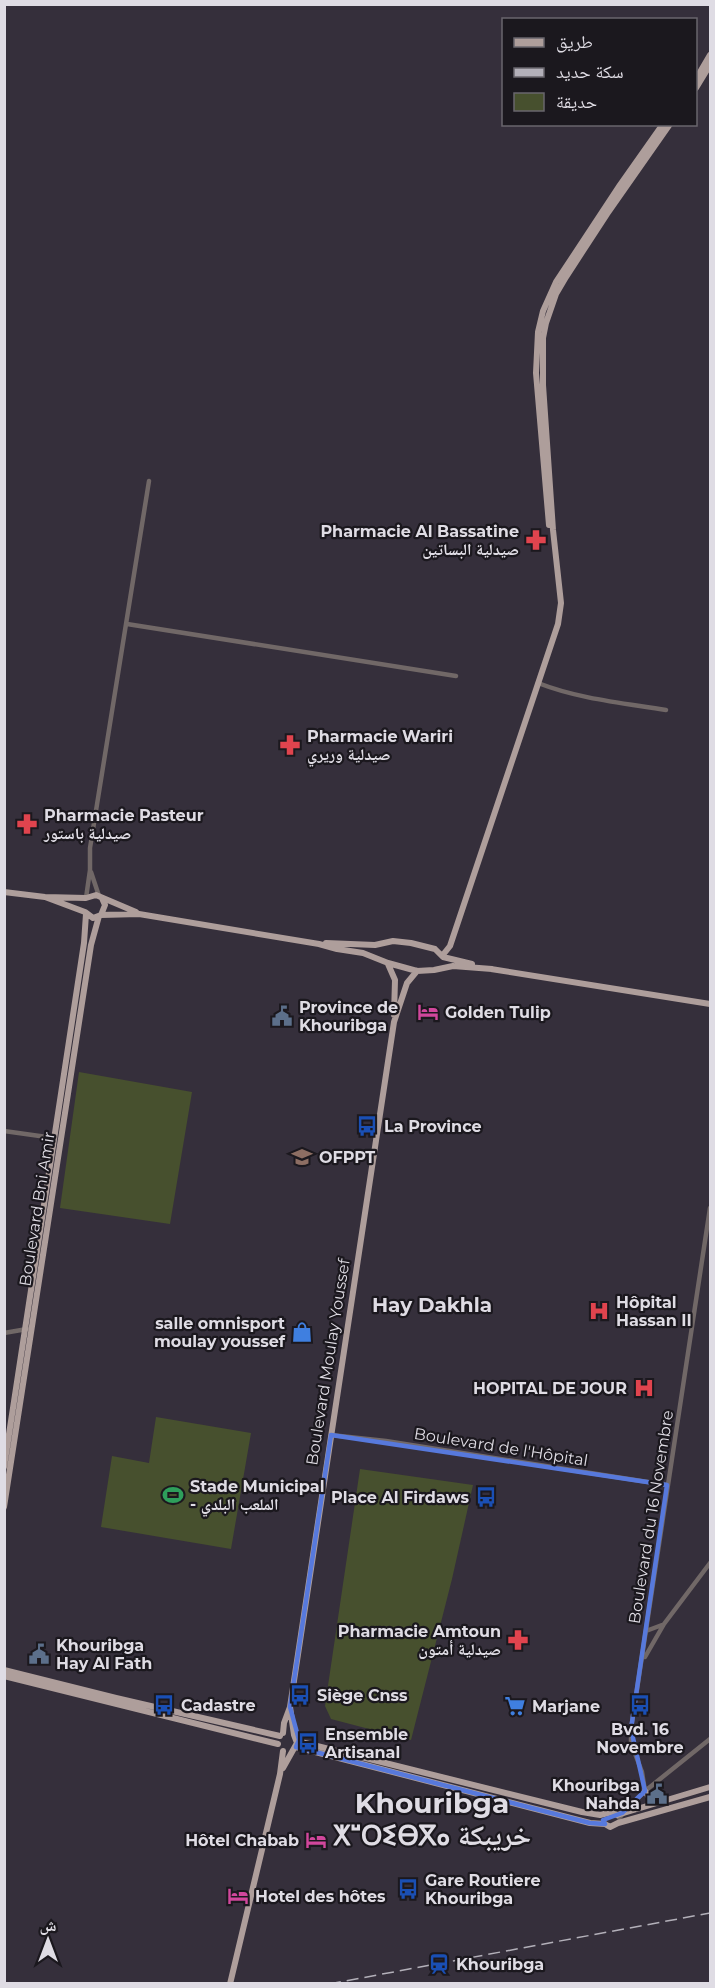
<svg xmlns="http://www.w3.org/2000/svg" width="715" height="1988" font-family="Montserrat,'Noto Naskh Arabic','Noto Sans Tifinagh',sans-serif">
<rect width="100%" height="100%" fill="#352f3b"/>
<path fill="#47502e" d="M79,1072L192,1092L170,1224L60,1208Z
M156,1417L251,1433L231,1549L101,1527L112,1456L149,1463Z
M360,1469L473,1485L452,1579L411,1740L331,1719L325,1706Z"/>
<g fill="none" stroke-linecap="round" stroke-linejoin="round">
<path stroke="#716867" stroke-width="4.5" d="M127,624L456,676
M538,683C579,699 623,703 666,710
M91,872L99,896
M86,898L90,870V848L149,481
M4,1131L54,1138
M4,1333L27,1329
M331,1435L386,1441L667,1485
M646,1631L662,1625
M645,1657L664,1624L710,1563
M645,1791L710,1739
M619,1818L645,1791L642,1772L631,1743V1729L710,1208"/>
<path stroke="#ae9e9b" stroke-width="6" d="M696,79L710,55
M696,88L710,65
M549,525L536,373L538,332L543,311L556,282L620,185L663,124
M4,892L45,897L86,898L96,895L136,912
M45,897L85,912L93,918L101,915L139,914L319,944L337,949L363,953L388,963L417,971L434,970L453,966L492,969
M101,915L105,905L102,898
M326,943L375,945L393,941L411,943L435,949L443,957L472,964
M442,956L450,946L558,624L561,603L553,530L543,385V338L546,323L556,294L566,277L607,214L670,124
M388,964L395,980L394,1015
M491,969L710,1004
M4,1467L84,943L86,914
M4,1507L91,945L99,916
M4,1670L116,1698L280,1736
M4,1676L278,1744
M283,1733L284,1723L290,1707L394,1022L407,983L417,971
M297,1741L582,1812L600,1815L612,1812L617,1815
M296,1747L590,1823L605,1824L610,1827L618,1823L710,1797
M283,1768L297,1743L294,1735L290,1707
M645,1791L653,1804
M617,1815L710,1787
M230,1984L280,1774L283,1751"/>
<path stroke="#b3b0b9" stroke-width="1.5" stroke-dasharray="12 6" stroke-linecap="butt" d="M329,1984L710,1913"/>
</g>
<path fill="none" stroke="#5779dc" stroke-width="4.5" stroke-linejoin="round" d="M331,1435L667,1485L631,1729L645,1791L622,1813L603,1820L605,1824L590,1823L296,1747L299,1740L290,1707Z"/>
<defs>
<g id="pharmacy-bare" transform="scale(1.62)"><path d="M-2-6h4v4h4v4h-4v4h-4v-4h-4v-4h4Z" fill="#e0444e" stroke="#1b181e" stroke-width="2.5" paint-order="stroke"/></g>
<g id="hotel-bare" transform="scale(1.62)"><path d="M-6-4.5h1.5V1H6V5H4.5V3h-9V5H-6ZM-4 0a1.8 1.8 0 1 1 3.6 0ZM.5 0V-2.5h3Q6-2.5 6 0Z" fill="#d1479c" stroke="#1b181e" stroke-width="2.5" paint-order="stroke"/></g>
<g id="civic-bare" transform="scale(1.62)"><path d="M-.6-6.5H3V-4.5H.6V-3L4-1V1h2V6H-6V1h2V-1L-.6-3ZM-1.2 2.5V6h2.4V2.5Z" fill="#5c6f8a" stroke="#1b181e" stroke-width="2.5" paint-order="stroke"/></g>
<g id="bus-bare" transform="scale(1.62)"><path d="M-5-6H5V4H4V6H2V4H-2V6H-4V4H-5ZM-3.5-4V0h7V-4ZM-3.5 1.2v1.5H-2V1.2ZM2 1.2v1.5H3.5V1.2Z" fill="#1a4fb4" stroke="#1b181e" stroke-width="2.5" paint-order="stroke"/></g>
<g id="university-bare" transform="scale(1.62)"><path d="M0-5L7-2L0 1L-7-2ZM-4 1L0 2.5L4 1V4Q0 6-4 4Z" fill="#8d6e63" stroke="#1b181e" stroke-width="2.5" paint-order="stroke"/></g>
<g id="hospital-bare" transform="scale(1.62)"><path d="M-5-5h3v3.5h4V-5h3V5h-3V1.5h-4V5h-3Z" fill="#e0444e" stroke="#1b181e" stroke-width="2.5" paint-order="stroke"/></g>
<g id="shop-bare" transform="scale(1.62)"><path d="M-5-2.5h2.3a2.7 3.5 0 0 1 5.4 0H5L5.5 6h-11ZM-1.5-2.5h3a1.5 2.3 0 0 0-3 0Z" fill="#3f7fe0" stroke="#1b181e" stroke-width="2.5" paint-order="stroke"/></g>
<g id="stadium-bare" transform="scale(1.62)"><path d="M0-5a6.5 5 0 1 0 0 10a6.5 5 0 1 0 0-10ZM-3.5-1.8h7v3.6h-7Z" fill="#2e9e5b" stroke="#1b181e" stroke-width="2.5" paint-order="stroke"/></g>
<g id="supermarket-bare" transform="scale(1.62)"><path d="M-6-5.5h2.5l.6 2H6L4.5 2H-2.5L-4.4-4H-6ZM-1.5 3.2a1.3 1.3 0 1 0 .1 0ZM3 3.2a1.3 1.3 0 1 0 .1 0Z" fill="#3f7fe0" stroke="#1b181e" stroke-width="2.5" paint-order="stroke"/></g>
<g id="station-bare" transform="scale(1.62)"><path d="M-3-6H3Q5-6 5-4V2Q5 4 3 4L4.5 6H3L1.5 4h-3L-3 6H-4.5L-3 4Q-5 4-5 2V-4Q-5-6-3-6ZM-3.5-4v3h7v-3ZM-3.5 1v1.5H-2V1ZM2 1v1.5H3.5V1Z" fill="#1a4fb4" stroke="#1b181e" stroke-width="2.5" paint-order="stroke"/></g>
</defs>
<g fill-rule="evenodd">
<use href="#pharmacy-bare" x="536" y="540"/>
<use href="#pharmacy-bare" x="290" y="745"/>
<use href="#pharmacy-bare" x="27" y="824"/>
<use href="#hotel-bare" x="428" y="1012"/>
<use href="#civic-bare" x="282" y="1016"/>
<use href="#bus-bare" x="367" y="1126"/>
<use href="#university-bare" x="302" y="1157"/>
<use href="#hospital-bare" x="599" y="1311"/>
<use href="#shop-bare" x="302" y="1332"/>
<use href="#hospital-bare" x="644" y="1388"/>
<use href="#stadium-bare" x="173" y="1495"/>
<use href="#bus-bare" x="486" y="1497"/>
<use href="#pharmacy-bare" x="518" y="1640"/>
<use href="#civic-bare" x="39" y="1654"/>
<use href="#bus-bare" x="300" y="1695"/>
<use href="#bus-bare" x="164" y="1705"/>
<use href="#bus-bare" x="640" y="1705"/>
<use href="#supermarket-bare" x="515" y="1706"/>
<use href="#bus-bare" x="308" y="1743"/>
<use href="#civic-bare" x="657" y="1794"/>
<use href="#hotel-bare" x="316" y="1840"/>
<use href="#bus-bare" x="408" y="1889"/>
<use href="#hotel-bare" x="238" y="1896"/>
<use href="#station-bare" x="439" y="1964"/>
</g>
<g text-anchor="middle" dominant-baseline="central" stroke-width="4.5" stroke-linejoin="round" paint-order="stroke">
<g font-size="16" font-weight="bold" fill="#dfdce4" stroke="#1b181e" text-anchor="start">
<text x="519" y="531" text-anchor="end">Pharmacie Al Bassatine<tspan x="519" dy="18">صيدلية البساتين</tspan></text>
<text x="307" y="736">Pharmacie Wariri<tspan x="307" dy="18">صيدلية وريري</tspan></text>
<text x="44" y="815">Pharmacie Pasteur<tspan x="44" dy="18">صيدلية باستور</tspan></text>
<text x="299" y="1007">Province de<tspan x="299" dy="18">Khouribga</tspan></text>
<text x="445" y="1012">Golden Tulip</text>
<text x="384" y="1126">La Province</text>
<text x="319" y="1157">OFPPT</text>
<text x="616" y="1302">Hôpital<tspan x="616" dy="18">Hassan II</tspan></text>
<text x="285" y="1323" text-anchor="end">salle omnisport<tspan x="285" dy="18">moulay youssef</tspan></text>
<text x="627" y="1388" text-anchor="end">HOPITAL DE JOUR</text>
<text x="190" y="1486">Stade Municipal<tspan x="190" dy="18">- الملعب البلدي</tspan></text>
<text x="469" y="1497" text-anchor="end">Place Al Firdaws</text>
<text x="501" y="1631" text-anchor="end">Pharmacie Amtoun<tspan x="501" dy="18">صيدلية أمتون</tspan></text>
<text x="56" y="1645">Khouribga<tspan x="56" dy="18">Hay Al Fath</tspan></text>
<text x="317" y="1695">Siège Cnss</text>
<text x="181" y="1705">Cadastre</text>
<text x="532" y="1706">Marjane</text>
<text x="640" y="1729" text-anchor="middle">Bvd. 16<tspan x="640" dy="18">Novembre</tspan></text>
<text x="325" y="1734">Ensemble<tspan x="325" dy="18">Artisanal</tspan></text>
<text x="640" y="1785" text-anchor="end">Khouribga<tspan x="640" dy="18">Nahda</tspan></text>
<text x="299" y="1840" text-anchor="end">Hôtel Chabab</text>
<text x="425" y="1880">Gare Routiere<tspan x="425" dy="18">Khouribga</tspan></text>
<text x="255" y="1896">Hotel des hôtes</text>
<text x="456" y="1964">Khouribga</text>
</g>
<g font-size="16" fill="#dfdce4" stroke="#1b181e">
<text transform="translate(37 1209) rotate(-81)">Boulevard Bni Amir</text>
<text transform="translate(328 1362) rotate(-81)">Boulevard Moulay Youssef</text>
<text transform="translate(501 1447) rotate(9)">Boulevard de l'Hôpital</text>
<text transform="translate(651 1517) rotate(-81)">Boulevard du 16 Novembre</text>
</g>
<g font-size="20" font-weight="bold" fill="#dfdce4" stroke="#1b181e">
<text x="432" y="1305">Hay Dakhla</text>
</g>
<g font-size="28" font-weight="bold" fill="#dfdce4" stroke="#1b181e">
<text x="432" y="1803">Khouribga<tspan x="432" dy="32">ⵅⵯⵔⵉⴱⴳⴰ خريبكة</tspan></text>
</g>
</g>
<rect width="715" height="1988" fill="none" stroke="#dfdce4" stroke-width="12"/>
<rect x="502" y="18" width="195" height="108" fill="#1b181e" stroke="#69666d" stroke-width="1.5"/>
<rect x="514" y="38" width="30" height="9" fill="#ae9e9b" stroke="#69666d" stroke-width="1.5"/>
<text x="556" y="48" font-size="18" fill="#dfdce4">طريق</text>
<rect x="514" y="68" width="30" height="9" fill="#b3b0b9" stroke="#69666d" stroke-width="1.5"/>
<text x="556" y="78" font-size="18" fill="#dfdce4">سكة حديد</text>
<rect x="514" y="93" width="30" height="18" fill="#47502e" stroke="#69666d" stroke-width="1.5"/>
<text x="556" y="108" font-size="18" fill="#dfdce4">حديقة</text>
<g transform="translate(48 1940)" stroke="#1b181e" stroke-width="4.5" paint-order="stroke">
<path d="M0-4.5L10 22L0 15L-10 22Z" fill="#dfdce4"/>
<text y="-9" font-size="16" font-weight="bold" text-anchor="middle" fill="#dfdce4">ش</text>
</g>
</svg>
